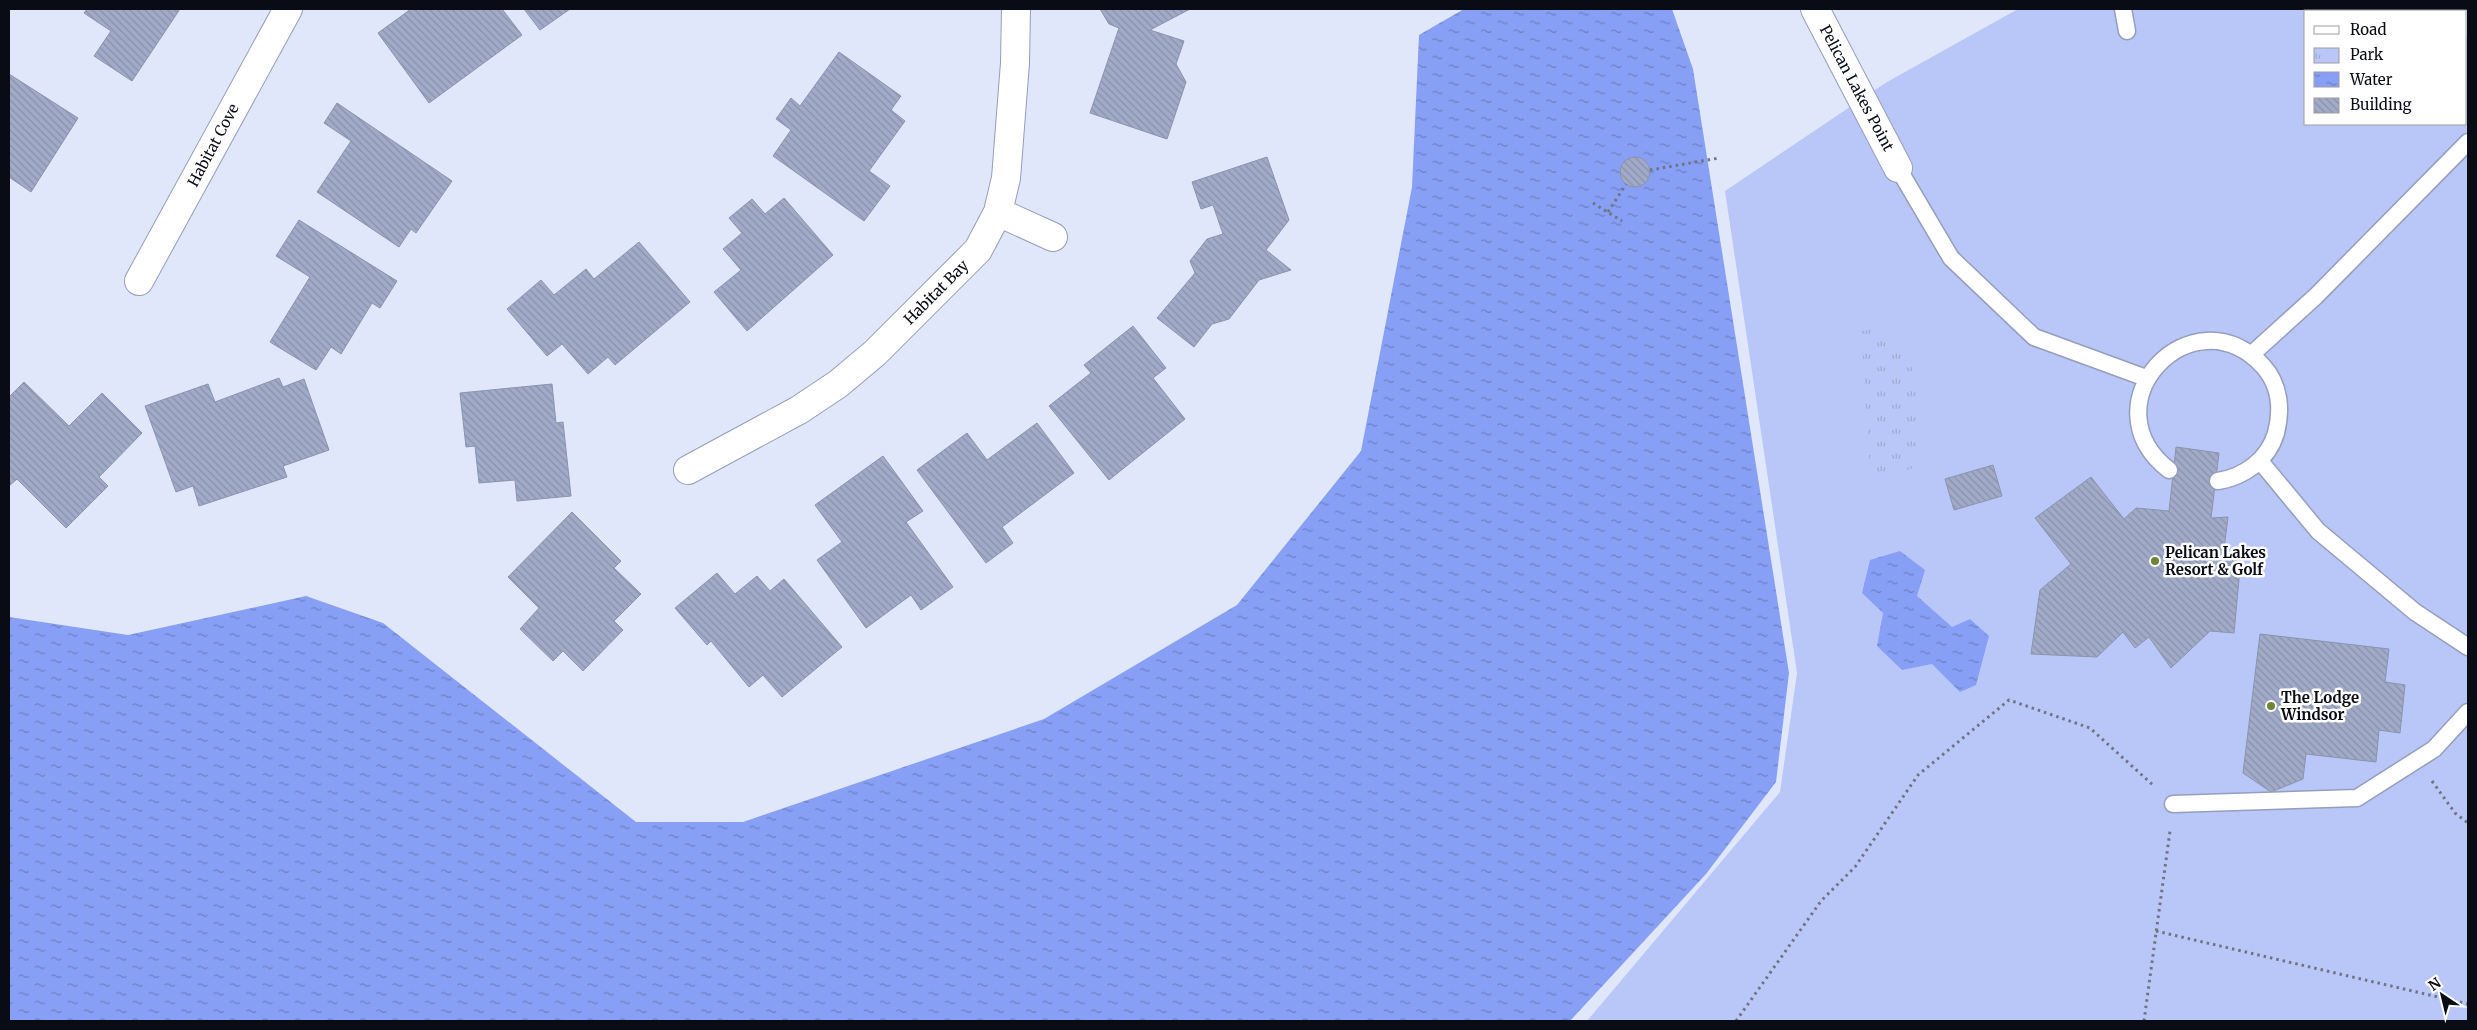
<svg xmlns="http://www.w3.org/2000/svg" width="2477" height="1030" font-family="Merriweather,serif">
<defs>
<pattern id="park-tufts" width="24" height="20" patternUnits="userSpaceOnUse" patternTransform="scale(1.25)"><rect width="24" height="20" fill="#b8c7f7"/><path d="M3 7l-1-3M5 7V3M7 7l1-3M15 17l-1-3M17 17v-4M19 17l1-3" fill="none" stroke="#9daad3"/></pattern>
<pattern id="water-ripples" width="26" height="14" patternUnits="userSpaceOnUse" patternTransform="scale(1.25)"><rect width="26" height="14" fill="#879ff5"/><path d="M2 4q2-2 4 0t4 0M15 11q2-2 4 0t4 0" fill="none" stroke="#6d80c5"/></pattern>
<pattern id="building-back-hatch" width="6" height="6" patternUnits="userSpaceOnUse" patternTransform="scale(1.25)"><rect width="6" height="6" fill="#a1aac7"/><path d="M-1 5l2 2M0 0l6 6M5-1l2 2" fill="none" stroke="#8991aa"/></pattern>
</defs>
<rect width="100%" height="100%" fill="#e1e7fa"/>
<path fill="#b8c7f7" d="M2018,9H2426L2430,11H2306V124H2466V38L2468,40V1021H1587L1780,792L1797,673L1725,191L1887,82Z"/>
<path fill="url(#park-tufts)" d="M1882,328L1894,334L1906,347L1918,390L1920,444L1913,468L1875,480L1870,474L1861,331Z"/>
<path fill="url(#water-ripples)" d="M1464,9H1672L1693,69L1789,673L1776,782L1706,874L1570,1021H9V617L128,635L306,596L383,623L636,822H743L1044,719L1237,605L1361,451L1412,187L1419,35Z
M1900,551L1925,570L1917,596L1952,627L1970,619L1989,636L1976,685L1960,692L1932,664L1902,670L1877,646L1883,613L1862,593L1870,560Z"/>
<path fill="url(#building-back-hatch)" stroke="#8a93af" d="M87,9H180L132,81L94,56L111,31L84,13Z
M411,9H502L522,35L429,103L378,33Z
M524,9H570L540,30Z
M1100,9H1190L1150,30L1184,41L1176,64L1186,82L1167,139L1090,113L1119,28L1109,24Z
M839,52L901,96L891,110L905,121L869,171L890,186L864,221L773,156L791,130L776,119L791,98L800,106Z
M9,74L78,118L31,192L9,177Z
M337,103L452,181L416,233L411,229L399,247L317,192L351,141L324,123Z
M1267,157L1289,220L1266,250L1291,270L1259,280L1229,319L1212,324L1194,347L1157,318L1195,273L1190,261L1207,239L1223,234L1213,205L1201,209L1192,182Z
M1620 172a15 15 0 1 1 30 0a15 15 0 1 1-30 0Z
M784,198L833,255L747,331L714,292L741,270L723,249L742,233L729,218L752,199L765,214Z
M299,220L397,281L380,308L372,303L341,354L331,347L316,370L270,342L310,277L276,256Z
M639,242L690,302L615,365L608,357L588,374L562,344L547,356L507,309L541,280L554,295L586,269L594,279Z
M1133,326L1166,368L1153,378L1185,419L1109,480L1049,406L1091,373L1084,365Z
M279,378L283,387L304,379L329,450L283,466L287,477L199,506L193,486L176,492L145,406L208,384L215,402Z
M24,382L69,426L102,393L142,433L99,477L108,486L66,528L17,479L9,486V397Z
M552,384L556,423L563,422L571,496L517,501L515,480L479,483L475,446L466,447L460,393Z
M1037,423L1074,473L1002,527L1013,543L986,563L917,470L967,433L987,460Z
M2176,447L2219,453L2211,518L2228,517L2223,557L2241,558L2234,633L2210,631L2171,668L2149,637L2135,648L2123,632L2097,657L2031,654L2040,590L2071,564L2035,518L2091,477L2124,519L2136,508L2169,511Z
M883,456L923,511L906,522L953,587L921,610L911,595L866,628L817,560L842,542L815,505Z
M1993,465L2002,496L1954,510L1945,479Z
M572,512L621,561L614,568L641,594L614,621L623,630L583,671L563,651L553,661L520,629L539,608L508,577Z
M717,573L735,594L757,576L770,591L784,579L842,647L782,697L763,675L749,687L711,641L707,645L675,608Z
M2260,634L2389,649L2385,682L2405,685L2400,733L2379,730L2376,762L2306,754L2303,779L2271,792L2243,773Z"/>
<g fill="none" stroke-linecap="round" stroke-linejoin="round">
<g stroke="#959ebb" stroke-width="19">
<path id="service" d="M2123,9L2127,31
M1898,168L1951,258L2034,337L2146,378
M2252,354L2316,296L2468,142
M2260,461L2318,531L2415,612L2468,647
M2169,470C2085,404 2192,290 2263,366C2280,385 2282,410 2276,433C2268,460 2244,477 2218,481
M2173,804L2357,798L2434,749L2468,712"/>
</g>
<g stroke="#959ebb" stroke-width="30">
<path id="minor" d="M1815,9L1898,168
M998,212L1053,237
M139,281L288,9
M688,470L799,410L838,384L875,353L978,250L998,212L1006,178L1015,63L1016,9"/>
</g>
<path stroke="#707482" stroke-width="3" stroke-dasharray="2.5 4" stroke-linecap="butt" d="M1650,170L1719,158
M1593,203L1622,221
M1608,212L1626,184
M2432,781L2455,813L2468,823
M2156,931L2468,1004
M1736,1021L1821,901L1855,867L1918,775L2009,700L2090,728L2154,786
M2144,1021L2170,831"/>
<use href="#service" stroke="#fff" stroke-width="16"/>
<use href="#minor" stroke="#fff" stroke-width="28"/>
</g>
<g fill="#718434" stroke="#fff" stroke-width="2">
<circle cx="2155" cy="561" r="5"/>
<circle cx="2271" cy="706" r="5"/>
</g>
<g text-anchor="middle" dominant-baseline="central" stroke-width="5" stroke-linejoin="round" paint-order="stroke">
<g font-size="15" fill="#090b15" stroke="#fff">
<text transform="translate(1857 88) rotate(62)">Pelican Lakes Point</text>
<text transform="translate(213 145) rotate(-62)">Habitat Cove</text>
<text transform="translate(936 292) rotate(-45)">Habitat Bay</text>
</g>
<g font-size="15" font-weight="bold" fill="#090b15" stroke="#fff" text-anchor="start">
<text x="2165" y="552">Pelican Lakes<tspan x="2165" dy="17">Resort &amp; Golf</tspan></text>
<text x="2281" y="697">The Lodge<tspan x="2281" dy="17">Windsor</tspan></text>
</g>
</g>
<rect width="2477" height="1030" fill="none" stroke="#090b15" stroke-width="20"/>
<rect x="2304" y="10" width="162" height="115" fill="#ffffff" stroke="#9d9da1"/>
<rect x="2314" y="26" width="25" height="8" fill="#ffffff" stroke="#9d9da1"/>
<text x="2350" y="35" font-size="15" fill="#090b15">Road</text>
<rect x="2314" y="48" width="25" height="15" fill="url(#park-tufts)" stroke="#9d9da1"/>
<text x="2350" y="60" font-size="15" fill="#090b15">Park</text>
<rect x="2314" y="72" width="25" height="15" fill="url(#water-ripples)" stroke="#9d9da1"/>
<text x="2350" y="85" font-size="15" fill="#090b15">Water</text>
<rect x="2314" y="98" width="25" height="15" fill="url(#building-back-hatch)" stroke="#9d9da1"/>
<text x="2350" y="110" font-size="15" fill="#090b15">Building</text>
<g transform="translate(2442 995) rotate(325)" stroke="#ffffff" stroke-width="4" paint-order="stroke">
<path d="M0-4L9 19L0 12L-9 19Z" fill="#090b15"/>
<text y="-8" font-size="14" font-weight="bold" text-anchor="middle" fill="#090b15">N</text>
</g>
</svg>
